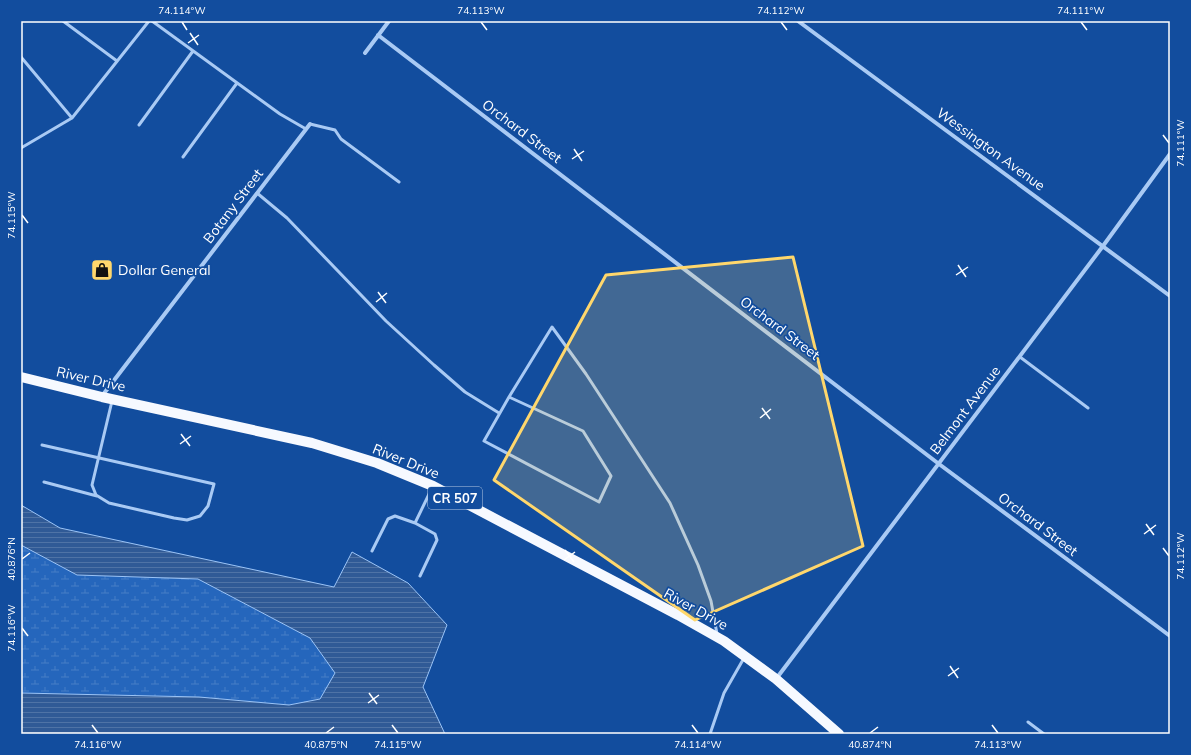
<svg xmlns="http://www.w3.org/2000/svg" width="1191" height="755" font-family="Mulish,sans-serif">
<defs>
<pattern id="wetland-marsh" width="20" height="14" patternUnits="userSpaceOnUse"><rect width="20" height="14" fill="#2566bc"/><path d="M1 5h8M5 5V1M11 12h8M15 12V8" fill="none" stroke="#467dc6"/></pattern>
<pattern id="water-rules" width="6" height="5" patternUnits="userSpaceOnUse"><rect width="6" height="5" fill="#305a96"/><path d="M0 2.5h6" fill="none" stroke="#4f73a6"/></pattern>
</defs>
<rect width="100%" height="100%" fill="#124d9e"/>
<path fill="url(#wetland-marsh)" d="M21,545L77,575L198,579L310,638L336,673L320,699L289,705L199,697L21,693Z"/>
<path fill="url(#water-rules)" stroke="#9bc4f7" d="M21,505L60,528L334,587L352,552L408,583L447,625L423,687L445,734H21V693L199,697L289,705L320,699L335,673L310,638L198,579L77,575L21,545Z"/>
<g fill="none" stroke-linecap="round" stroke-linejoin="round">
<path stroke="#a9caf4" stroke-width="3" d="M63,21L117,61
M152,21L280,114L306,129
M21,57L72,118L21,148
M72,118L149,21
M310,124L335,130L341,139L399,182
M139,125L193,51
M183,157L237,83
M257,193L287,218L386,321L434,365L465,392L499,413
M1020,357L1088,408
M509,397L552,327L586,374L670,503L698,565L711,601L717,634
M509,397L583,431L611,476L599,502L484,441Z
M42,445L214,484L208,506L200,516L187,520L174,518L109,503L96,495L92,485L112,401
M44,482L97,496
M372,551L388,519L395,516L415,523
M420,576L437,540L435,534L415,523L432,488
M1028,722L1044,734
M710,734L724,693L744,658"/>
<path stroke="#a9caf4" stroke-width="4" d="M798,21L1170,296
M378,35L939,464L1170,636
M365,53L389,21
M102,396L310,124
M776,679L1103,246L1170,154"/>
<path stroke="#f6f9ff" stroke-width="10" d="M21,377L102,397L312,443L377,463L433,486L678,615L724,641L776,679L839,734"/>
</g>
<path fill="#ffd76c" fill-opacity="0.2" stroke="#ffd76c" stroke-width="3" stroke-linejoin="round" d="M793,257L863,546L695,620L494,480L606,275Z"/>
<path fill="none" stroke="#fff" stroke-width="1.5" d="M182,22L187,30M481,22L487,30M781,22L787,30M1081,22L1087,30M190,33L198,45M188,43L199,35M1163,135L1169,143M574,149L582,161M572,159L584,151M22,215L28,223M958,265L966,277M956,275L968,267M378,292L386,303M376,302L387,293M762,408L770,419M760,418L771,409M181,434L190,446M180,444L191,436M1146,524L1154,535M1144,534L1156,525M1163,548L1169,556M565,550L574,562M22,559L30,553M564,560L575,552M22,628L28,636M950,666L958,678M948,676L959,668M369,693L377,704M368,703L379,695M92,725L98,733M392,725L398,733M692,725L698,733M992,725L998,733M326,733L334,727M870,733L878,727"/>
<defs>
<g id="shop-square" transform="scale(1.15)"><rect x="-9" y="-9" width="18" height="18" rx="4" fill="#ffd76c" stroke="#124d9e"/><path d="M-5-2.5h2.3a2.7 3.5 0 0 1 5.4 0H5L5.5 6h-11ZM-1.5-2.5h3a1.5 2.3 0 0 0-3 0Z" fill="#111"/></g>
</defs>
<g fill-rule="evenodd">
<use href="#shop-square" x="102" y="270"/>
</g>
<g text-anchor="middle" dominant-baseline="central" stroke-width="3.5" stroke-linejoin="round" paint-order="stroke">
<rect fill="#124d9e" stroke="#b8cae2" stroke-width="1" x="428" y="487" width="54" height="22" rx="3"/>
<g font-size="13" font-weight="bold" fill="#fff">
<text x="455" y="498">CR 507</text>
</g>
<g font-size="14" fill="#fff" stroke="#124d9e">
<text transform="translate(522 131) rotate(37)">Orchard Street</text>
<text transform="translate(991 149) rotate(36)">Wessington Avenue</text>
<text transform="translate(233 206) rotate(-53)">Botany Street</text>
<text transform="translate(780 328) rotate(37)">Orchard Street</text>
<text transform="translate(91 379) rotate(13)">River Drive</text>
<text transform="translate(965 410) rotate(-53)">Belmont Avenue</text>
<text transform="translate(406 461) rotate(22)">River Drive</text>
<text transform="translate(1038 524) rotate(37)">Orchard Street</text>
<text transform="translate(696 609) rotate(29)">River Drive</text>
</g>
<g font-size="14" fill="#fff" stroke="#124d9e" text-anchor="start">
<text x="118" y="270">Dollar General</text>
</g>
</g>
<rect width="1191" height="755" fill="none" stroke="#124d9e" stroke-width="44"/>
<rect x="22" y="22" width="1147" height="711" fill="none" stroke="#fff" stroke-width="1.5"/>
<g font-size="10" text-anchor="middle" fill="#fff">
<text x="182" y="14">74.114°W</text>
<text x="481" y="14">74.113°W</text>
<text x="781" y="14">74.112°W</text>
<text x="1081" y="14">74.111°W</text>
<text transform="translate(1180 143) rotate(-90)" y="4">74.111°W</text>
<text transform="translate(11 215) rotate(-90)" y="4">74.115°W</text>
<text transform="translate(1180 556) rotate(-90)" y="4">74.112°W</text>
<text transform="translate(11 559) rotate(-90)" y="4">40.876°N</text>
<text transform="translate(11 628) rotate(-90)" y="4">74.116°W</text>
<text x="98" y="748">74.116°W</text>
<text x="326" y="748">40.875°N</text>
<text x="398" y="748">74.115°W</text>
<text x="698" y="748">74.114°W</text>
<text x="870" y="748">40.874°N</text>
<text x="998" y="748">74.113°W</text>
</g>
</svg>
